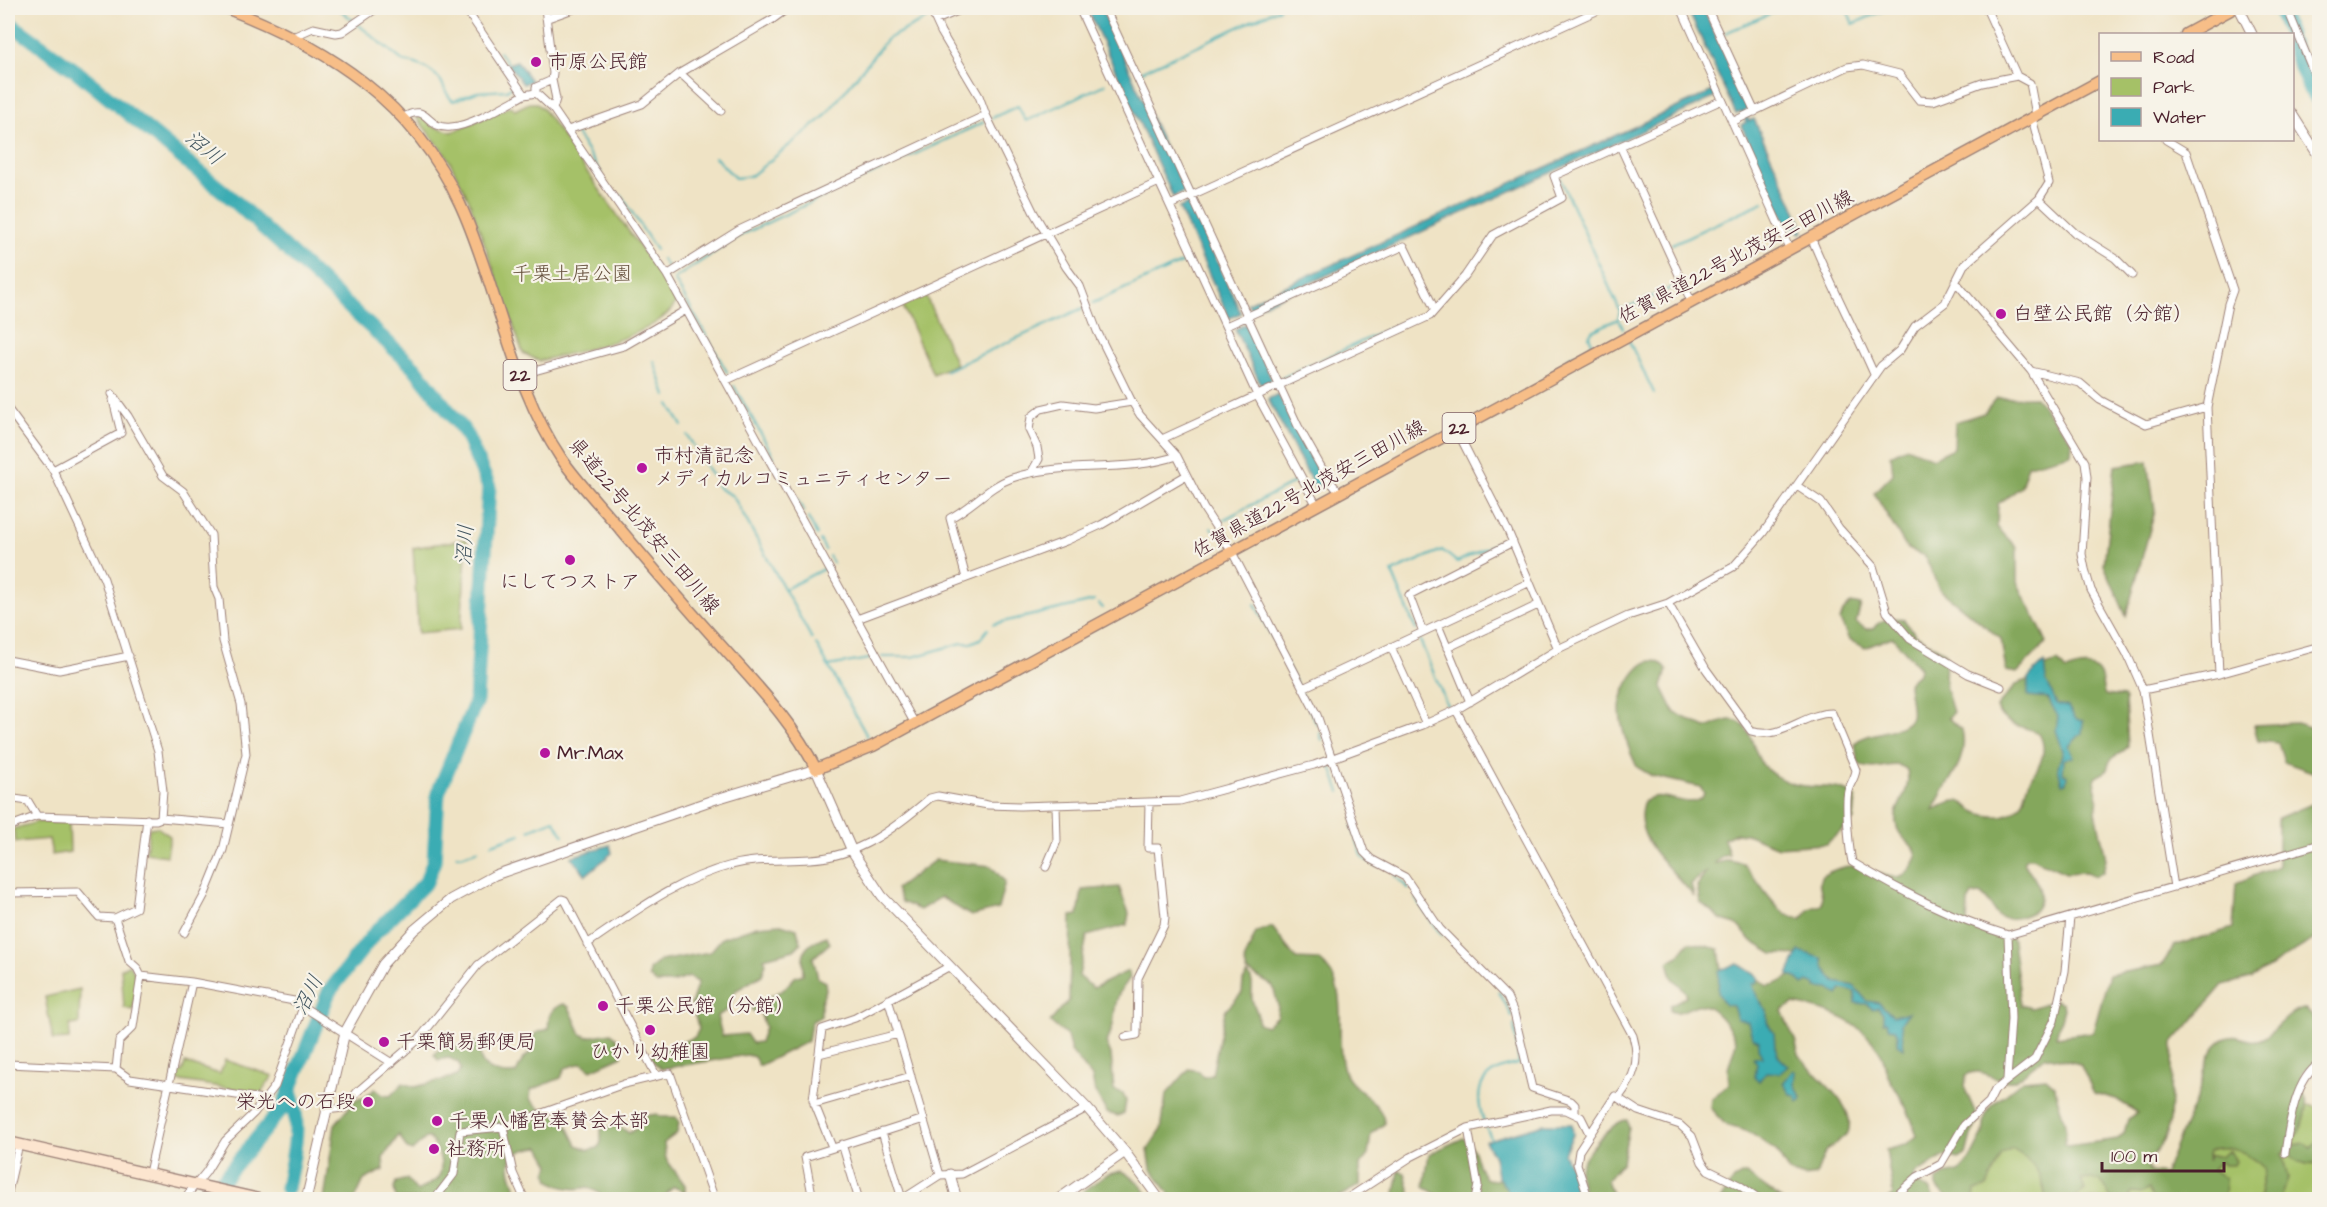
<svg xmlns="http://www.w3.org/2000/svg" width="2327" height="1207" font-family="'Architects Daughter','Klee One',sans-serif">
<rect width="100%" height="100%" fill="#f7f3e8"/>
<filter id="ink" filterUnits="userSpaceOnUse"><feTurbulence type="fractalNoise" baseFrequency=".0167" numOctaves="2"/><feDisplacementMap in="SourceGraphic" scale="12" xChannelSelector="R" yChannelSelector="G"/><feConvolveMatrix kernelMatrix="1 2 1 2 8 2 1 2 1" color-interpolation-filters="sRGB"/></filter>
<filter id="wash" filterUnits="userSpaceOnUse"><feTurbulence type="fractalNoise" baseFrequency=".008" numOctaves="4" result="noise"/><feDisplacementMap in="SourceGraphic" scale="24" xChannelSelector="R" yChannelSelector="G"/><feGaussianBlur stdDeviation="1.35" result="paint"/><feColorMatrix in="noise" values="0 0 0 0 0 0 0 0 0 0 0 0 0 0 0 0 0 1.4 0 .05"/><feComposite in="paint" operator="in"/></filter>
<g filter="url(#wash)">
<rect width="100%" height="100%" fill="#efe3c5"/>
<path fill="#a5c167" stroke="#787049" stroke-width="1.5" d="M529,103H536L543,109L677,300C663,336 574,352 539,361L523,353L469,200L447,156L416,117L420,115L433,126L452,132L511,106L515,110Z
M924,292L956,364L933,374L901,302Z
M467,539L461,629L418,633L413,548Z
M37,822H69L70,852L52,855L49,839L16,842L13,829Z
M157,827L170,836L167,856L146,853L149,828Z
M129,964L138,980L133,1010L124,1008L121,969Z
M80,989L79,1024L70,1025L69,1039L53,1040L45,997Z
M225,1060L273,1076L261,1093L174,1080V1071L182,1072L185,1063L220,1074Z
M2226,1066L2302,1103L2319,1108V1199L1962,1200L2010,1129L2165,1186Z"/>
<path fill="#84a75c" stroke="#676344" stroke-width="1.5" d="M2035,397L2072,441L2071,454L2028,465L2021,487L1998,504L1997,527L2017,548V582L2047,642L2017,673L2006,671L2001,639L1939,589L1925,556L1907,549L1874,493L1893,474L1891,455L1906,447L1933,458L1954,448L1955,422L1984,413L1997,398Z
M2148,461L2155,511L2126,616L2104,565L2115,466Z
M1851,603L1861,605L1856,622L1866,629H1873C1880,619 1891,617 1903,619L1916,635L1946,653L1945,686L1953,712L1948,718L1962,730C1970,764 1943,783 1933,811C1940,807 1949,800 1958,801C1964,802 1969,808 1974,811C1988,818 2006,819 2018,808C2027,800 2025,786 2033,775C2043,762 2047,748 2039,733C2025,726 2001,726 1997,707L2017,684L2030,679L2060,713L2068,754L2062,711L2047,695L2042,667L2058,662L2066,671C2079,666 2098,661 2102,681C2103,686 2102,689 2105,695L2123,697L2125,700L2128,746C2118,760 2111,750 2107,771L2096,777L2094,781L2098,798L2096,812L2106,859L2103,872L2095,876L2086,872L2066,873L2032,858H2026L2023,862C2034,877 2049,894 2034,911C2025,916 2004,924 1996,914C1990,906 1989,899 1981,894L1972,895L1968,902L1967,924L2011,936L2013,941L2021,1005L2031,1008L2056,1000L2063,1003L2064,1009L2056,1037L2093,1032L2109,975L2162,965L2174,946L2233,928L2236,883L2278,866V818L2319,801V936L2251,978L2223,985L2173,1043L2170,1121L2163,1141L2147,1164L2150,1172L2165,1174C2174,1147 2186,1123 2197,1097C2204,1079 2205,1050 2224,1039C2239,1031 2249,1046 2263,1038C2277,1030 2289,1010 2305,1009C2317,1014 2325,1049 2319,1060C2314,1069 2302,1067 2301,1080C2300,1089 2306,1095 2307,1103C2308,1115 2298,1138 2289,1146L2304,1143L2312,1147L2319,1140V1162C2314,1168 2298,1162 2292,1158L2289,1147L2282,1154L2288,1179L2281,1199H2259L2265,1169C2252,1156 2226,1141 2209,1151L2207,1161L2209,1156H2220L2229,1151L2236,1161L2234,1165H2224L2220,1161L2212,1169L2225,1179L2224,1199H2152L2149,1189L2142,1193L2131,1192L2129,1196L2131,1199H2112C2098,1183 2108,1177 2081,1180L2085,1190L2074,1198L2041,1200L2045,1199C2046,1178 2030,1158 2012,1149L2002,1154L1987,1187L1975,1191L1974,1199H1949L1937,1188V1181L1944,1175L1959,1172L1969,1161L1983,1134L1985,1117L1991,1106L2023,1080L2046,1078L2055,1086C2057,1109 2069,1119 2065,1144L2068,1146L2118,1139L2124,1133L2128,1119L2138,1113L2116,1099L2094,1093L2080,1064L2046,1056L2014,1081C1997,1084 1983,1065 1966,1075L1965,1089L1979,1121L1971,1135L1966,1155L1958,1159L1945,1156L1916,1173L1914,1177L1916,1183L1929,1189L1934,1199H1887L1893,1194L1886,1150L1905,1145L1917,1136C1909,1110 1903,1101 1889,1078C1885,1071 1885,1063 1882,1056C1863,1021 1830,1010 1793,1004L1782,1010C1785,1021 1791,1030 1795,1040C1797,1046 1797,1052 1801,1057C1814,1078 1858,1103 1848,1133L1825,1152L1816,1175L1805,1177L1789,1172L1776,1151L1749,1132L1726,1125L1710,1108L1711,1099L1729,1084L1728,1069L1736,1042C1731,1029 1713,1002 1697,1005C1687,1008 1680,1015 1670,1011V1005L1686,997V992L1672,977L1668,962L1677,957L1689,942L1719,949L1722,971L1780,1068L1749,983L1756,977L1767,986C1787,983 1797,970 1806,955L1773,954L1753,942L1736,924L1722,920L1700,902L1697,886L1707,871L1691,884L1694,897C1675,870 1631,842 1643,803C1659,785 1685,811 1702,798L1704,793L1700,787L1652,776L1637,767C1629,751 1620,727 1620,709C1620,689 1647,641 1667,670L1662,687L1675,713L1706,728C1714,726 1724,719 1732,720C1751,722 1753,749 1760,761C1767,772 1781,780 1794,784C1813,790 1843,782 1856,798L1854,820L1826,844L1778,847L1746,834L1736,833L1724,839L1729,855L1723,856L1714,864L1728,860L1742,863C1758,877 1778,922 1802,918L1809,909L1821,905C1826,895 1815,885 1822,876C1831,871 1845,865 1855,866C1880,869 1901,894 1917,857C1915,842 1898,840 1896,823C1893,805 1912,795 1907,770C1894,757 1874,776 1858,763L1855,743C1866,731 1906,733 1911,717C1913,708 1908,693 1908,683L1919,673L1920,668L1892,637L1865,648L1849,640L1840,620L1843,612Z
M2296,723L2319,730V791L2318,774L2284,762L2278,743L2258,741L2254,725Z
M935,860L991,866L1005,882L998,909L971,916L941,897L920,910L902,902L896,889Z
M1119,887L1129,913L1127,925L1087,936L1079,976L1093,988L1128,971L1130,977C1127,984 1121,988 1119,994C1111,1013 1118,1022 1106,1042L1111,1054L1114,1090L1123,1093L1126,1101L1124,1113L1118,1116L1107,1113L1095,1092L1092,1077L1071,1051L1067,1036L1050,1022L1069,1000L1071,916L1078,915L1082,890Z
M781,924L797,929L801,943L794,950L764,958L766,963L762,975L735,991L728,1010L717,1016L722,1036L746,1034L752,1043L760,1042L765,1027L760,1012L753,1011L750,1007L783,990L795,977L803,974C802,951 802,946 826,936L830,943L813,958L818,978L825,982L826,990L821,1002V1016L811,1022L808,1041L759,1066L754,1057L747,1055L661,1069L653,1061L651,1054L695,1037L699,1029L691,1004L698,982L689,977L671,983H656L649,977V970L660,961L710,952L722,938L757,926Z
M1272,927L1296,959L1319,960C1353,985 1333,1036 1344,1070C1350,1090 1385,1102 1384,1124L1371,1134L1368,1155L1360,1165V1185L1335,1199H1173L1151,1168L1148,1149L1161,1130L1166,1095L1189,1069L1199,1071L1204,1077L1212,1075L1225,1011L1242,993L1243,981L1248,974C1255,983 1251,989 1252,999C1254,1010 1259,1009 1258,1023L1266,1026L1277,1016L1278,1005L1273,986L1247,971L1244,961L1256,932Z
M564,1004L569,1007L581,1034L587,1037L611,1033L617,1038L622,1056L591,1070L582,1063L565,1068L561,1078L531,1090L530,1099L548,1116L556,1115L567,1125L577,1145L589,1150L598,1148L601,1142V1129L618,1125L629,1133L640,1126L643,1116L657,1114L661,1117H676L679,1123L677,1133L664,1143L666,1159L685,1185V1192L674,1187L667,1193L666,1199H601L599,1193L588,1187C575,1191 560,1188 549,1180L547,1173L550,1165L540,1147C499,1151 508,1171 521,1199H534H396L394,1188L396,1182L407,1179L417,1191L438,1179C445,1165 439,1149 429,1138H426L412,1151L407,1149L399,1135L383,1158L384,1170L364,1180L355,1199L324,1200L335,1124L356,1099L364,1098L375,1089L383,1095L390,1096L403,1083L415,1087L457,1076L461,1069L458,1062L449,1058L438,1060L434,1055L445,1043L460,1048L475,1042L479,1043C480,1050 479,1055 482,1062C488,1072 506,1076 516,1073L523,1059L530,1053C536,1036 526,1034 549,1029C547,1016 552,1007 564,1004Z
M1627,1120L1629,1128L1622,1162L1607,1180L1614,1198L1587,1199C1585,1192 1578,1179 1579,1172C1580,1157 1613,1120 1627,1120Z
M1463,1138C1481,1152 1473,1165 1486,1179L1496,1180L1503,1177L1511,1199H1444L1424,1187L1429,1154Z
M1121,1171C1131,1174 1147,1190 1150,1199H1073L1106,1175Z
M1399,1171L1405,1173L1412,1199H1394Z
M1743,1174H1746L1781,1199L1720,1200L1734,1179Z"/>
<path fill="#3aacb3" stroke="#42666f" stroke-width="1.5" d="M1087,8H1101L1185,192L1173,197Z
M1687,8H1703L1749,108L1744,111L1749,121L1754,119L1802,224L1798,226L1804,231L1801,233L1794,227L1789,230L1741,125L1746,122L1741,112L1736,114Z
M517,61L531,81L523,84L508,64Z
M1713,91L1716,97L1251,310L1248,303Z
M1190,203L1241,313L1229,318L1179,208Z
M1246,324L1272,380L1261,385L1235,329Z
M1278,394L1324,481L1319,487L1318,484L1314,486L1268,399Z
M2044,663L2046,680L2057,704L2068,707L2076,719L2083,721L2082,733L2069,746L2074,757L2064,759L2063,773L2067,775L2066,783L2062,784L2058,767L2063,751L2056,730L2058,717L2048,698L2028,696V678Z
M610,845L612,853L586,875L571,857Z
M1799,951L1822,958L1825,969L1835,982L1854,986L1867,1001L1879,1003L1893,1016L1909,1012L1901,1023L1904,1048L1897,1044L1898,1035L1895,1029L1889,1028L1886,1022L1883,1023V1013L1878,1007L1872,1009L1867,1004L1856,1003L1855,992L1842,989L1838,995L1829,989L1816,988V985L1808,982L1803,985L1798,979L1788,975Z
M1737,963L1759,977L1757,983H1752C1755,994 1759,1002 1767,1010V1022L1774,1033L1775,1047L1779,1057L1788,1066L1780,1073L1766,1072L1759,1081L1755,1077L1757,1063L1753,1058L1762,1057L1758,1048L1759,1040L1752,1037L1748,1022L1737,1019L1733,1006L1725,1005L1718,993L1719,971Z
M1793,1070L1796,1072L1795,1084L1802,1099L1798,1102L1795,1095L1790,1094L1783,1083Z
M1544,1124H1572L1573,1135L1564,1153L1585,1199H1508L1507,1189L1497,1176L1494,1157L1485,1141Z"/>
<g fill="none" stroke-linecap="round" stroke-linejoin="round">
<path stroke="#3aacb3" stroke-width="2" d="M338,8L404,62C416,62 433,70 441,81C445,89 446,95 453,101L477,92L507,90L513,85
M1846,8L1853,24L1889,8
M2135,8H2136
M941,12L950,8
M1725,33L1783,8
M499,52L508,64
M1142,71L1280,8
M992,118L1018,106L1026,121L1106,84
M575,132L601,173
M715,157L735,178L751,176L823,118L887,39L928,18
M1560,178L1620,311L1618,319L1623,328
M621,195L656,250
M1672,244L1763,202
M662,259L668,268
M1093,303L1188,260
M1621,310L1678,285
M1629,341L1654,393
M1586,348L1593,345L1589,336L1592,331L1618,319
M1567,359L1575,355
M654,361L666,396
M945,371L1083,308
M727,372L674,279L739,236L984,122
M1282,378L1404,322
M734,386L774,457
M669,404L682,426
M687,435L712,476
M779,466L792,490
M717,485L720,489L733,496L812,639
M1321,486L1330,487
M796,497L804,512
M808,518L817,535
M1221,521L1295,482
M1211,527L1213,530
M820,540L825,550
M829,556L833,563
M785,589L825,568
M1099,604L1103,608
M1255,604L1317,724
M994,624L1094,601
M1416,630L1392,572L1442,550L1457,562L1507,538
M1419,638L1447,705
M816,644L867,736
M882,657H913L962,643H971L980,639L988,629
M828,666L875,658
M1320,733L1322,740
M1330,764L1340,792
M1352,826L1363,858L1378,866
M529,830L554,820L563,835
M492,844L520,834
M456,855L461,856L478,850
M1394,875L1409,889
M1416,899L1442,936
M1499,992L1512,1016
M1484,1122C1472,1088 1482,1069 1519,1064L1514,1025
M1486,1127L1491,1138"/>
<path stroke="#3aacb3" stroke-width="15" d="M2279,8L2289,34
M8,22L76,71L230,197L414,367L465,432L489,487L476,701L438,793L434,861L426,882L373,935L329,992L283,1107L206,1200
M2292,44L2309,88L2320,102
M287,1188C293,1156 302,1124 290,1092"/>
</g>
</g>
<g filter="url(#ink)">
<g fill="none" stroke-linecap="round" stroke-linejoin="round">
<g stroke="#9c8178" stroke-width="9">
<path id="minor" d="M465,8L524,95
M930,8L941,32L979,96L986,115L1034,213L1066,267L1080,286L1097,331L1132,402L1140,415L1177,456L1204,509L1232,552L1317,715L1364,852L1371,859L1405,877L1440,929L1507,997L1514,1013L1532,1088L1571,1101L1575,1105V1112
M1079,8L1257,395L1317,506
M1105,8L1298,426L1328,479L1340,493
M1681,8L1789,248
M1707,8L1755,112
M1986,8L2017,76L2030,83L2036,115
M2287,8L2320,88
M548,18L576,8
M936,20L965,8
M295,36L313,28L336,33L342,32L377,8
M680,73L721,111
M552,80L556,99L553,109
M536,93V87L552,80L553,73L545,8
M402,118C430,101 424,130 451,127C471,126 505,105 524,95L536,93L553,109L667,275L915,724
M1732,122L1847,67L1863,65L1899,74L1919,100L1933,101L1982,83L2017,76
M568,130L642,104L680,73L773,19L788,8
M2166,140L2186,152L2233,290L2228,304L2207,407L2219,674
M1620,146L1691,301
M2039,199L2075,233L2115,258L2132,275
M1170,205L1603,8
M1811,237C1830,284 1854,328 1874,374
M667,275L739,230L986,115
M1955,281L2031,371L2085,462L2087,477L2082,554L2085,569L2091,590L2127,654L2143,690L2174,887
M1226,326L1404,246L1435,310
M2031,371L2080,383L2100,400L2146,424L2207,407
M520,375L624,346L686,310
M727,380L1159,182
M112,394L128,416L163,476L183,491L211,535L214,587L219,599L223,641L241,704L246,754L223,850L205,894L184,933
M8,409L53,470L104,579L158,751L163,791L161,818L156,820L37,816L8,827
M1456,429L1508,531L1558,649
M1162,439L1430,316L1465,276L1493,235L1562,198L1554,176L1722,100
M53,470L121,433L113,400
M1031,473L1039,459L1037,447L1029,430L1031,417L1041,409L1063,404L1094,408L1132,402
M1797,486L1821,502L1839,528L1873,566L1887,612L1910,639L1968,674L2001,687
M966,578L950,518C972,507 989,486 1012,478C1066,460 1124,474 1177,456
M1668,603L1706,669L1751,731C1782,741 1803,713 1832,713L1856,770C1855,779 1850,783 1848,791C1845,804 1849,848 1852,862C1902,892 1952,918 2008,935L2320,844
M857,619L1066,541L1101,525L1185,476
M1438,625L1470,702
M1423,632L1409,595L1513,542
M1391,647L1426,724
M1447,648L1538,605
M8,660L59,670L129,656
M1303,688L1528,583
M2143,690L2219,674L2320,646
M1456,710L1633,1036C1640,1060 1635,1077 1619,1097
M8,798L28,801L37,816
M161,818L229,824
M147,819L136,908L115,918L129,961L137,968L141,976L192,982L294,1001L392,1063
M1046,867L1057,841L1056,805
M8,893L78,892L99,917L115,918
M587,944C633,913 677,879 732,865C757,858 784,861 810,859C858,857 895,828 930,798L938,796L988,805L1020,806L1180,801L1314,765L1423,725L1456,710L1558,649L1628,616L1668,603L1733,567L1763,533L1881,366L1900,350L1915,326L1945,303L1964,265L2039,199L2049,183L2032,118
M888,999L940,1175
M1125,1037L1137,1035L1138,978L1164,925L1165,917L1158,848H1148L1149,803
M819,1054L898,1034
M8,1064L116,1069L130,1079L263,1099
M116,1069L119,1041L133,1027L141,976
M2007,1079L2011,1019L2008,935
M814,1104L911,1076
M325,1110L344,1108L357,1092L419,1039L478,965L562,899L565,900L656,1075
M1468,1128L1478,1185L1475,1200
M882,1132L902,1199
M842,1144L859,1200
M832,1147L813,1100L822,1029L855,1018L950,966
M2285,1153C2289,1126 2294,1080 2320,1063
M149,1173L192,982
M8,1192L19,1144
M8,1197L19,1200
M183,1200L206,1172L225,1141L254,1113L275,1086L303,1007
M434,1200L454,1174L460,1131L503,1127
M525,1200L513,1173L503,1127L624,1084L670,1073L715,1200
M813,1200L805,1157L924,1119
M901,1200L940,1175L962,1174L1087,1108
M1345,1200L1411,1157L1468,1128L1551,1110H1566L1581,1117L1589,1133
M1589,1200L1577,1164L1579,1151L1615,1096L1638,1111L1680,1125L1692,1136L1702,1162L1708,1170L1739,1185L1761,1200
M1895,1200L1899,1193L1917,1177L1941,1164L1964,1125L1989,1102L1995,1090L2035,1059L2054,1021L2065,971L2070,917"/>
</g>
<g stroke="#9c8178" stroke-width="11">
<path id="tertiary" d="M2239,8L2252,34
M2292,114L2320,158
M950,1174L957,1200
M306,1200L345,1032L383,964L414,930L451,899L495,875L713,800L816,769L852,851L882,896L1087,1108L1125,1152L1160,1200
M1057,1200L1125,1152"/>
</g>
<g stroke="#9c8178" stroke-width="13">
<path id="secondary" d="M8,1142L263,1200"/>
</g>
<g stroke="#9c8178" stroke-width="13">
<path id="primary" d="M226,8C327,47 413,101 460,204C474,234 484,266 494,297C512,352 528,409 561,458C577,481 597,502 615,523C651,566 688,609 726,651C759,688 794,724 816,769L873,746L2100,81
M2186,34L2234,8"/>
</g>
<use href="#minor" stroke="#fff" stroke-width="7"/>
<use href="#tertiary" stroke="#fff" stroke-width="9"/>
<use href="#secondary" stroke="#fce5cf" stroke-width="10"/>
<use href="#primary" stroke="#f7be88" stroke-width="10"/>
</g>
</g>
<g fill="#b5179e" stroke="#f7f3e8" stroke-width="2">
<circle cx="536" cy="62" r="6"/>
<circle cx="2001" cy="314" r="6"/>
<circle cx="642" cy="468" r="6"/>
<circle cx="570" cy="560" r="6"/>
<circle cx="545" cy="753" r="6"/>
<circle cx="603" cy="1006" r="6"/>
<circle cx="650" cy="1030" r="6"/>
<circle cx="384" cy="1042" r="6"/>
<circle cx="368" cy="1102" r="6"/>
<circle cx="437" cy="1121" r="6"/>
<circle cx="434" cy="1149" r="6"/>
</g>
<g text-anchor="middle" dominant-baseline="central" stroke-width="4.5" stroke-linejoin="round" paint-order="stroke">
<g fill="#f7f3e8" stroke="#7e5f64" stroke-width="1.5">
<rect x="503.5" y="360" width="33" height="30" rx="4.5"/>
<rect x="1442.5" y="413" width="33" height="30" rx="4.5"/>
</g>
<g font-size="18" font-weight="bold" fill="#4a1f2b">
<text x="520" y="375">22</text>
<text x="1459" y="428">22</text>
</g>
<g font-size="20" fill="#4a1f2b" stroke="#f7f3e8" text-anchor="start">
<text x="548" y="62">市原公民館</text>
<text x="2013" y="314">白壁公民館（分館）</text>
<text x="654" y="456">市村清記念<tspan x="654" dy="23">メディカルコミュニティセンター</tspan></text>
<text x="570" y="582" text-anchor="middle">にしてつストア</text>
<text x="557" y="753">Mr.Max</text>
<text x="615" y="1006">千栗公民館（分館）</text>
<text x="396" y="1042">千栗簡易郵便局</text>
<text x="650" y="1052" text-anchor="middle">ひかり幼稚園</text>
<text x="356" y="1102" text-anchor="end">栄光への石段</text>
<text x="449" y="1121">千栗八幡宮奉賛会本部</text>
<text x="446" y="1149">社務所</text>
</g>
<g font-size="20" fill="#4a1f2b" stroke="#f7f3e8">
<text transform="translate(1736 257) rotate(-28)">佐賀県道22号北茂安三田川線</text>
<text transform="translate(1309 489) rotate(-29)">佐賀県道22号北茂安三田川線</text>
<text transform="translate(644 526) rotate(50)">県道22号北茂安三田川線</text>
</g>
<g font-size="20" fill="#65503d" stroke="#f7f3e8">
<text x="572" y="274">千栗土居公園</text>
</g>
<g font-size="21" font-style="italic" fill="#445761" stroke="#f7f3e8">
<text transform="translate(204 148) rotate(39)">沼川</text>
<text transform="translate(465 545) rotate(-86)">沼川</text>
<text transform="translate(308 995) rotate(-63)">沼川</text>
</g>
</g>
<rect width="2327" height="1207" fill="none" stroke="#f7f3e8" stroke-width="30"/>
<rect x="2099" y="33" width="195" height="108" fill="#f7f3e8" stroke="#b29e9c" stroke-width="1.5"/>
<rect x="2111" y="52" width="30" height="9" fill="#f7be88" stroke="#b29e9c" stroke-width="1.5"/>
<text x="2153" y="63" font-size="18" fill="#4a1f2b">Road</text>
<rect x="2111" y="78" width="30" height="18" fill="#a5c167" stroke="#b29e9c" stroke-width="1.5"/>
<text x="2153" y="93" font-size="18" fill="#4a1f2b">Park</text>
<rect x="2111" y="108" width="30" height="18" fill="#3aacb3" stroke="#b29e9c" stroke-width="1.5"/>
<text x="2153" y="123" font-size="18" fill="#4a1f2b">Water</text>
<path d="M2102 1162v9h122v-9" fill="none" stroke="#4a1f2b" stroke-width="3"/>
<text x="2111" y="1162" font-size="18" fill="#4a1f2b" stroke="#f7f3e8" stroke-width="4.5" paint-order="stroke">100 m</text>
</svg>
